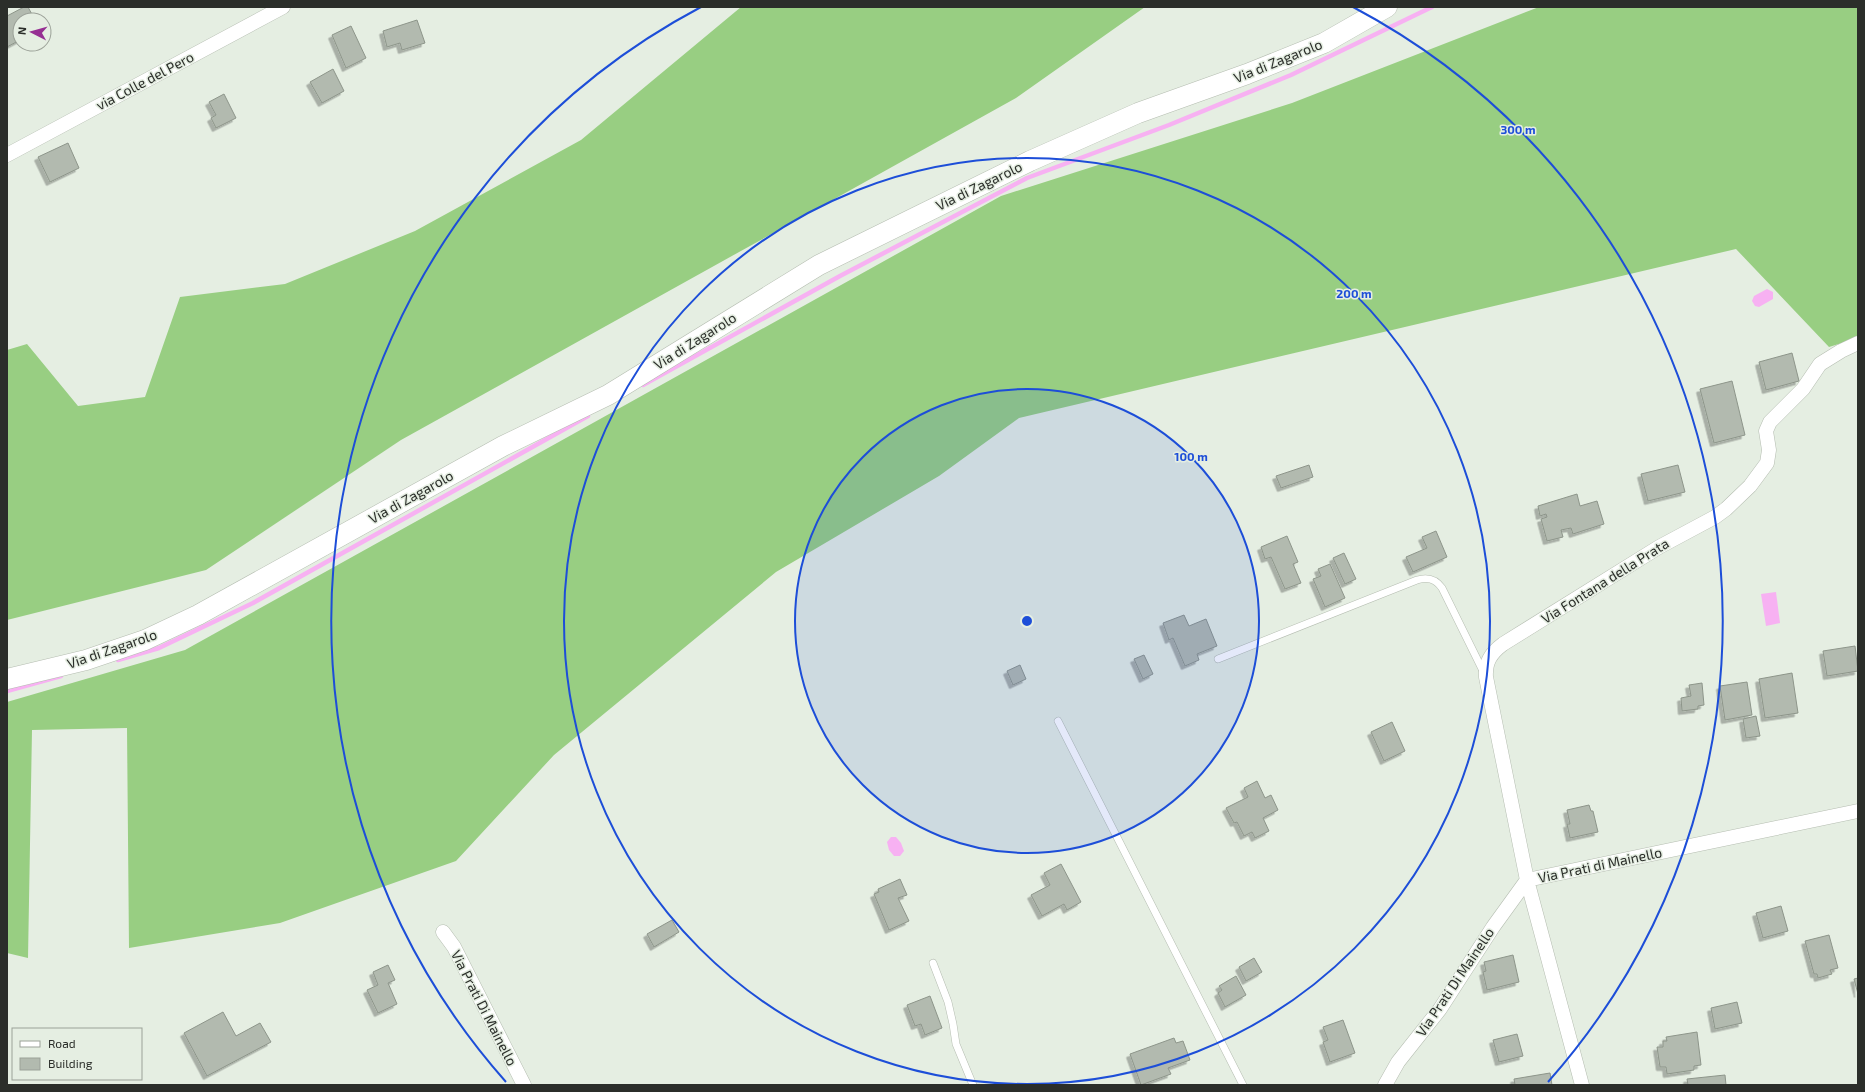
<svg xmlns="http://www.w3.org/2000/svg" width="1865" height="1092" font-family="'Exo 2',sans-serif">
	<defs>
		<filter id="shadow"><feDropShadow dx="-3.5" dy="3.5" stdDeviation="0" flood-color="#0004"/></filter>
	</defs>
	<rect width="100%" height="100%" fill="#e5eee2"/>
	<g fill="#98ce82">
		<polygon points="741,7 1145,7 1016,98 401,440 206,570 7,620 7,350 27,344 78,406 145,397 180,297 285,284 415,231 581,140"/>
		<polygon points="1539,7 1858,7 1858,338 1829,347 1736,249 1019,418 939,476 776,572 554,755 456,861 280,923 129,948 127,728 32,730 28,958 7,953 7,702 185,650 1001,196 1292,103"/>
	</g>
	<g fill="#f7b1f2">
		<polygon points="1767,289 1773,292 1773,299 1759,307 1755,306 1752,301 1754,296"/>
		<polygon points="1776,592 1780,623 1766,626 1761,594"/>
		<polygon points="891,837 896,837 901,843 904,851 900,856 894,856 889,850 887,842"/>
	</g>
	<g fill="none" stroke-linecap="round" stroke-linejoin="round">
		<g stroke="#f7b1f2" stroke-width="4.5">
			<polyline points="643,385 840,276 1027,178 1169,125 1291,75 1432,7"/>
			<polyline points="118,660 159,648 253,603 588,416"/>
			<polyline points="7,691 61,676"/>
		</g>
	</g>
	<g fill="#b2baaf" stroke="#8d958a" filter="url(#shadow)">
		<polygon points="24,7 28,7 35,20 20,20 20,40 7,47 7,16"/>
		<polygon points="417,20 425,43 402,50 400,43 387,47 383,31"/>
		<polygon points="351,26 366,58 346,68 332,35"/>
		<polygon points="333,69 344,91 322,103 310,82"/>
		<polygon points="224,94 236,118 216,128 211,118 216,115 209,102"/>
		<polygon points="68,143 79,168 50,182 38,157"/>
		<polygon points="1792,353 1799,381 1766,390 1759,362"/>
		<polygon points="1732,381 1745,435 1714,443 1700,389"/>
		<polygon points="1309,465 1313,477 1281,488 1276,476"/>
		<polygon points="1678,465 1685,492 1648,501 1641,474"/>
		<polygon points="1577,494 1580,506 1597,501 1604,524 1573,534 1571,528 1561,530 1563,537 1547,541 1541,519 1547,517 1546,514 1540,516 1538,506"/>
		<polygon points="1436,531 1447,557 1413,572 1406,557 1427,548 1422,537"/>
		<polygon points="1287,536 1298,562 1293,564 1301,583 1285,589 1271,557 1265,559 1261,547"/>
		<polygon points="1344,553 1356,579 1345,584 1333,558"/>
		<polygon points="1330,564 1345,598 1325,607 1313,579 1321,576 1318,569"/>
		<polygon points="1184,615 1189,626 1206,619 1217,646 1197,654 1199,660 1185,666 1173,638 1169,640 1163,623"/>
		<polygon points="1855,646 1858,671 1827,676 1823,651"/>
		<polygon points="1144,655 1153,674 1143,679 1134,659"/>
		<polygon points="1020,665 1026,679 1013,685 1007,671"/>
		<polygon points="1792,673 1798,713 1765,718 1759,679"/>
		<polygon points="1747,682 1752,715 1725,720 1720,686"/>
		<polygon points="1702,683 1704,705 1698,706 1698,709 1682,711 1681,698 1691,696 1689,685"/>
		<polygon points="1756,716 1760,736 1746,738 1743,719"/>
		<polygon points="1392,722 1405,751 1384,761 1371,732"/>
		<polygon points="1257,781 1265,798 1271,795 1278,810 1263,818 1269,831 1255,838 1252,832 1244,836 1237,822 1234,823 1226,808 1248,797 1244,788"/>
		<polygon points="1589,805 1591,811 1593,811 1598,832 1570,838 1567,824 1570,824 1567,810"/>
		<polygon points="1061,864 1081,902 1067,910 1064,904 1042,916 1031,895 1050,885 1044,873"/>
		<polygon points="900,879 907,895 898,898 909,921 889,930 874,894 879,892 878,889"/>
		<polygon points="1781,906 1788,931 1763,938 1756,913"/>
		<polygon points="672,920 679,932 654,947 647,934"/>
		<polygon points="1829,935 1838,968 1830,970 1832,974 1818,978 1817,974 1814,974 1805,941"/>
		<polygon points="1513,955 1519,982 1487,990 1483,972 1486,971 1484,962"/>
		<polygon points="1254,958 1262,972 1246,981 1239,967"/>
		<polygon points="388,965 395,980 388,983 397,1004 378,1013 367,990 378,985 373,972"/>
		<polygon points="1236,976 1246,995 1225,1007 1218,993 1222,990 1219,986"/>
		<polygon points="1858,978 1858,994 1854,979"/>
		<polygon points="930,996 942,1028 925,1035 921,1024 915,1026 907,1005"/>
		<polygon points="1737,1002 1742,1023 1715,1029 1711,1008"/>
		<polygon points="223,1012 236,1036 260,1023 271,1042 207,1076 184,1033"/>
		<polygon points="1343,1020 1355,1053 1330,1062 1323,1042 1328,1040 1323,1027"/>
		<polygon points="1697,1032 1701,1065 1694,1066 1694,1070 1667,1074 1666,1067 1660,1067 1657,1047 1663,1047 1663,1041 1667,1041 1666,1037"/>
		<polygon points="1517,1034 1523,1056 1499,1062 1493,1040"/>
		<polygon points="1174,1038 1176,1043 1183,1041 1190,1060 1168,1068 1171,1074 1141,1085 1130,1054"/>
		<polygon points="1550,1073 1552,1085 1515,1085 1514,1079"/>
		<polygon points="1725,1075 1726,1085 1688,1085 1687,1079"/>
	</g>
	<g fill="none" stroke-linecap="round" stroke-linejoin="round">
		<defs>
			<g id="lane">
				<path d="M1218,659L1417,580C1427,577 1435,578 1442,588L1484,673"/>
				<polyline points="1058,721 1243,1085"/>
				<polyline points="933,963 948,1002 953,1024 956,1044 973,1085"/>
			</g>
			<g id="street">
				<polyline points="7,155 283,7"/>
				<polyline points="443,932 454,947 524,1085"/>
				<path d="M1385,1085L1398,1062L1440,1009L1493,927L1527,880L1486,677C1485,662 1491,653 1503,644L1659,547L1715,517L1726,509L1750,486L1767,463L1769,450L1766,431L1770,422L1803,389L1820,364L1841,351L1858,343"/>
				<polyline points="1582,1085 1527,880 1858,811"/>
			</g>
			<polyline id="secondary" points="7,679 86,660 145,640 198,615 503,446 608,395 819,265 1030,161 1138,113 1247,74 1324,43 1387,7"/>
		</defs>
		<use href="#lane" stroke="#b5bdb1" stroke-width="8"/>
		<use href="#street" stroke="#b5bdb1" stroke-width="15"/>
		<use href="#secondary" stroke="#b5bdb1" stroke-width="21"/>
		<use href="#lane" stroke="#fff" stroke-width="7"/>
		<use href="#street" stroke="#fff" stroke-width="14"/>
		<use href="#secondary" stroke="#fff" stroke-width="20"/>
	</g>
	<circle cx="1027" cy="621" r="232" fill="#1d4ed8" fill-opacity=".12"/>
	<g fill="none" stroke="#1d4ed8" stroke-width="2">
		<circle cx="1027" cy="621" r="232"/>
		<circle cx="1027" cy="621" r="463"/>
		<path d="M506 1082A695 695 0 0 1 701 7M1353 7A695 695 0 0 1 1548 1082"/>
	</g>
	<g text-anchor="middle" stroke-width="3" stroke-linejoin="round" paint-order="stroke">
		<g font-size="14" fill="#2b2e2a" stroke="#e5eee2">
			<text transform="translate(1278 61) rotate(-22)" y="5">Via di Zagarolo</text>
			<text transform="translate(145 81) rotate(-28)" y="5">via Colle del Pero</text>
			<text transform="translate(979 186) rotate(-26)" y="5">Via di Zagarolo</text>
			<text transform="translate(695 341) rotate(-32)" y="5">Via di Zagarolo</text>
			<text transform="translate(411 497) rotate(-29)" y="5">Via di Zagarolo</text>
			<text transform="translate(1605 581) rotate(-32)" y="5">Via Fontana della Prata</text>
			<text transform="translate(112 649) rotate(-19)" y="5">Via di Zagarolo</text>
			<text transform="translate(1600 865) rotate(-12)" y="5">Via Prati di Mainello</text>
			<text transform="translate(1455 982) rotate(-56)" y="5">Via Prati Di Mainello</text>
			<text transform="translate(484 1008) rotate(63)" y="5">Via Prati Di Mainello</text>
		</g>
	</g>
	<circle cx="1027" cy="621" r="6" fill="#1d4ed8" stroke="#e5eee2" stroke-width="2"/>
	<g font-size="12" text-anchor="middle" font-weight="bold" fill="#1d4ed8" stroke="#e5eee2" stroke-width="3" stroke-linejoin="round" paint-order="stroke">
		<text x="1518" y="134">300 m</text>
		<text x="1354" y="298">200 m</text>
		<text x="1191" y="461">100 m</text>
	</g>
	<rect width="1865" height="1092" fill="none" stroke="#2b2e2a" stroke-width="16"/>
	<rect x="12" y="1028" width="130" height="52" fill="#e5eee2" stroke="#9ba198"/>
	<rect x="20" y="1041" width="20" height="6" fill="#ffffff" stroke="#9ba198"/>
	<text x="48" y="1048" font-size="12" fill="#2b2e2a">Road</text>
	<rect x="20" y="1058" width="20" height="12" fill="#b2baaf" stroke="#9ba198"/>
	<text x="48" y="1068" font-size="12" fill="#2b2e2a">Building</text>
	<g transform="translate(32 32) rotate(276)"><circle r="19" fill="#e5eee2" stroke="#9ba198"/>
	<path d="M0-3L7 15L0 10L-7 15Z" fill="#962f93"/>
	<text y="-6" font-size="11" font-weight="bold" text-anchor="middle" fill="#2b2e2a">N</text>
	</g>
</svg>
